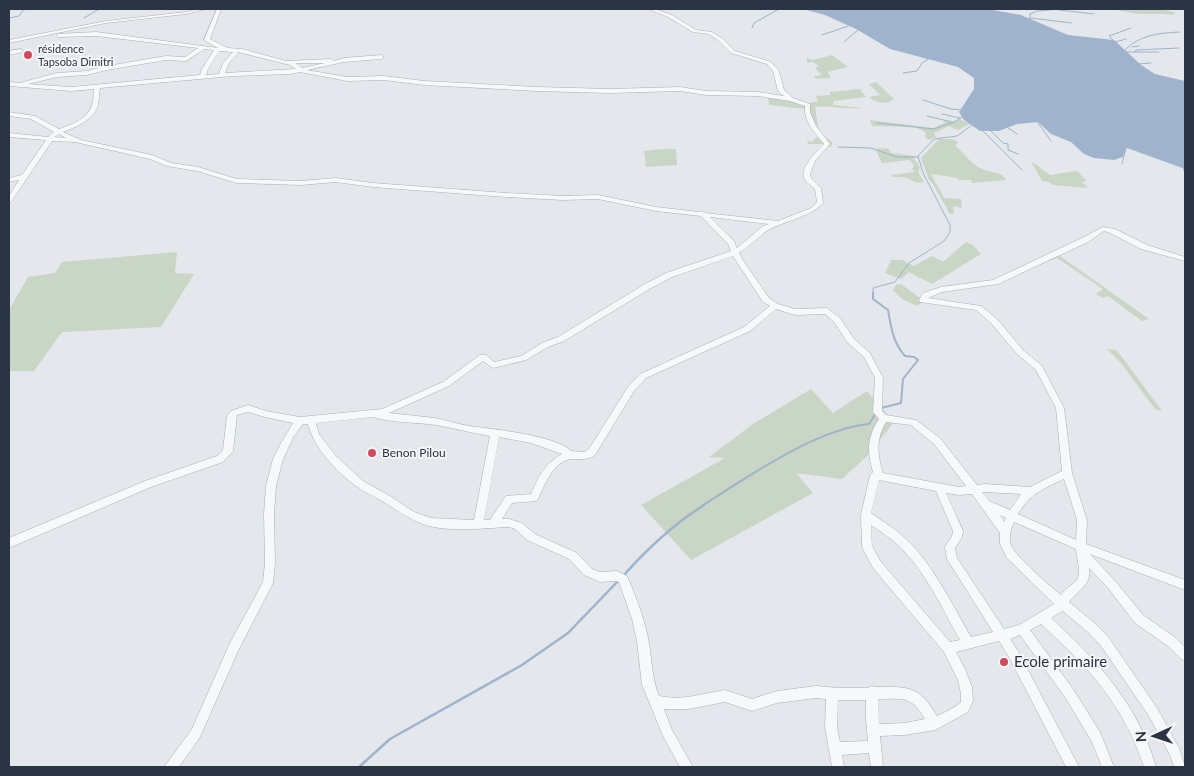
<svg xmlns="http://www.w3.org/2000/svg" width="1194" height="776" font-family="Lato,sans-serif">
	<rect width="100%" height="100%" fill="#e4e7ec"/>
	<g fill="#c9d6c5">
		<path d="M1115,9H1163L1176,13C1170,17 1165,13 1158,14C1142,14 1130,14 1115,9Z"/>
		<polygon points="832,55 848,67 828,72 831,78 816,79 814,76 822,75 815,68 819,66 812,62 807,63 807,58 813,60"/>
		<path d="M876,82L894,99C884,106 878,103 869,97L880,95L869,84Z"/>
		<path d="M860,89L866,97L834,101L833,105L863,108C845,110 831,105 815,107L819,132L832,142V146L828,147V144H808L807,141L812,142L819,135L805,109L769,105L768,97L806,104L818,101L816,96L830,95V92Z"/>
		<polygon points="960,119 970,124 958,130 949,126 934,133 936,137 929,140 926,139 925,132 915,127 872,126 870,120 933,128 944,123 945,120 954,122"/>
		<path d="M939,139H952L958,142L955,146C965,153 970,164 982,169C991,173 1001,171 1006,180L972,183L971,180H959L958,178L931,174L944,198L961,199L962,208L953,206L954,214H950L933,184L929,180L921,158Z"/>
		<polygon points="878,148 889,149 891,153 915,156 914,159 920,167 918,172 924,182 917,183 905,177 893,177 891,175 915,172 912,169 914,166 910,160 882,163 876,151"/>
		<polygon points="662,149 676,149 677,165 646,167 644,151"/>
		<polygon points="1031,161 1050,175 1077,171 1087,181 1082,182 1088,188 1053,185 1049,182 1042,181"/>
		<polygon points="966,242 973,245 981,254 932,284 909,272 901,279 885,273 891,260 902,260 914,266 932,256 943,262"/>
		<polygon points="177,252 175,273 194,274 161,327 62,332 34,371 9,371 9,310 28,277 55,273 62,262"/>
		<polygon points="1057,254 1149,319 1142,321 1108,296 1103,298 1096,294 1103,289 1057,258 1049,261 1046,259"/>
		<polygon points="901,284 924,301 917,306 902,299 893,290 896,285"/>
		<polygon points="1107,349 1116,350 1122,357 1162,411 1155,409 1121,363"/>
		<polygon points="811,389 833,413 867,391 894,422 867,456 842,479 796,473 813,493 691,560 641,505 725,458 709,457 753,424"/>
	</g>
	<polygon fill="#9fb4cc" points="803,9 987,9 1021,15 1068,35 1114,40 1141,65 1155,74 1185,81 1185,169 1127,148 1123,157 1114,160 1094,158 1084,154 1071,142 1051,134 1038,122 1017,124 999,131 980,131 964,120 959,112 974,89 974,78 958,67 890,49 856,29 825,15"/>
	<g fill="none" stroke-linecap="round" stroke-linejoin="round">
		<g stroke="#9fb4cc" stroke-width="1">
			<polyline points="1059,10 1094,14"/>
			<polyline points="9,18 19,16 23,10 29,9"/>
			<polyline points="84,18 99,9"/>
			<polyline points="1030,18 1072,23"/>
			<polyline points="1030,19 1030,14 1037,11 1062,9"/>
			<polyline points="752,28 754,23 779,9"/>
			<polyline points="822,35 848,26"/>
			<polyline points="1114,41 1109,36 1131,28"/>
			<polyline points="844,42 859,29"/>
			<polyline points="1115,42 1126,39"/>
			<polyline points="1132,47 1139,46"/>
			<path d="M1124,51C1139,35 1159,33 1180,32"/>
			<polyline points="1126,52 1159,52"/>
			<polyline points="1135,52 1136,50 1179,48"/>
			<polyline points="1138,64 1151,63"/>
			<polyline points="903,73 917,71 922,63 930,58"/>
			<polyline points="923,100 951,109 962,110"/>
			<polyline points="942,114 960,118"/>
			<polyline points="927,116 952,122"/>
			<polyline points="1036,120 1051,141"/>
			<polyline points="877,123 934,129 954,122 964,116"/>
			<polyline points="1007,127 1017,134"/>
			<polyline points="982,130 1022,170"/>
			<polyline points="990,130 1003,143 1008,144 1008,150 1018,154"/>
			<polyline points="838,147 871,148 897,157 918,157"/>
			<polyline points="1122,164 1126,147"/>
			<polyline points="1183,168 1185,173"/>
			<polyline points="873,294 873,288 895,282 909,263 944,241 950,232 950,225 923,173 918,156 934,139 957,136 972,125"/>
		</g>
		<g stroke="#9fb4cc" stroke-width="2">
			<path d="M873,293V299L888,310C891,327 893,343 905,356L914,357L918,360L903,379L901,403L881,408"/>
			<path d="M702,506C747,477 816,429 869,424L876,413"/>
		</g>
		<g stroke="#9fb4cc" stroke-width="2.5">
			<path d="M624,575C648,548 674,524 704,505"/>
			<polyline points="359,767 390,739 522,665 568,633 619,580"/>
		</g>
		<defs>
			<g id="minor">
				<polygon points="199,9 206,9 186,14 106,23 9,43 9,40 106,21 186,12"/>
				<path d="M217,9H221L210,39L228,48L242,49L286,61L331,59L334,61L344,58L381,55L384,57L381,59L344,62L307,70L347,77L384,76L424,81L537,87L610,89L680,87L706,91L758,92L784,96L778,91L773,71L767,64L731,53L719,41L709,34L693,32L668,17L648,9H654L672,15L696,30L712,32L723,39L735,51L771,62L779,71L784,90L793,98L810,104V112L816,126L830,144L815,161L810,174L811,178L821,188L823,203C810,217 788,220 770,229C759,235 751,246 739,252L742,259L769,298L778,304L795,309L827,308L840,318L854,339L870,353L883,378L882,411L886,415L916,420L940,438L977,485L985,484L1030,487L1062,471L1056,408L1036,370L1017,354L991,323L976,310L920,302L919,300L923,293L941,287L993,280L1082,238L1103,227L1115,229L1147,245L1185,257V261L1141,249L1110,233L1104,231L1088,242L998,284L942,292L928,298L981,306L997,319L1023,350L1042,366L1064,408L1072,473L1087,520L1086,544L1185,580V590L1090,554L1116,582L1143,615L1176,638L1185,647V661L1181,659L1168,646L1135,623L1108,588L1089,568C1092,585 1078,590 1069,602L1097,625L1109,638L1157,708L1179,748L1185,767H1174L1170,755L1149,716L1101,646L1089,633L1063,611L1051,618C1097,660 1139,706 1156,767H1144C1124,705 1088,667 1041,624L1030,630L1073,689L1100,732L1114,767H1102L1091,740L1065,697L1020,635L1010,639L1018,651L1079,767H1066L1010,659L999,641L956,652L965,669L972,687L973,701L968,712L935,730L905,735L880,736L883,767H871L869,753L842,755L844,767H832L825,727L826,699L816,698L777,703L752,711L725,702L688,709H664L672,730L693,767H680L664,738L642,685L637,641L632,619L619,582L616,581L600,582L584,575L569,559L527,540L515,529L509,527C486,528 452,532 429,526C409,520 399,511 382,501C374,496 364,492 356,486C336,471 314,448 308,424H303L294,436L283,459L276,486L274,514L275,563L273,583L238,651L200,737L179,767H165L167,763L192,729L230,643L263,582L265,563L264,514L266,486L273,459L281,443L293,423L265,417L248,412L237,415L233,451L223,462L151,487L9,548V538L145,481L217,456L223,450L227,416L231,411L248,405L266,411L300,417L382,409L443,382L480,355H486L494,362L521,356L542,343L558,337L645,284L666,273L731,251L728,244L701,216L656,211L598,199L563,200L506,197L373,187L336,182L301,185L237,183L197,171L167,166L150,159L75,142L52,141L11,202L9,203V196L19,180L9,182V178L22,175L46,140L9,137V133L48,137L54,132L31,119L9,116V112L35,116L59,129C71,125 88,119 92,105C94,100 93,94 94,89L71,91L9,86V82L22,83L23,82L57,73L87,71L107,66L166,56L185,57L198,48L96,36L59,37L56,35L57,34L96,32L218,48L204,40ZM204,49L214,50L202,69L200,75L71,87L28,84L57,77L87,75L107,70L166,60L186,61ZM219,51L233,52L223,63L219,74L206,75L208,69ZM238,52L290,65L296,69L225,73L229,63ZM295,63H325L302,68ZM300,72L347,81L384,80L424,85L537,91L610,93L680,91L706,95L758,96L790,101L805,106C803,120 815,133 824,144C817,151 798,169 805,180C807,183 812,186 815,189L817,202L811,208L778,221L705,213L702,211L699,212L656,207L598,195L563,196L506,193L373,183L336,178L301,181L237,179L198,167L171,163L152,155L81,140L63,132C76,127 94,120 98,105C99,100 99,93 100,88L233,76L291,74ZM59,134L66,138L54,137ZM710,217L769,224L763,226L737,248L734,241ZM733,256L763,302L770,306L744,327L640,374L628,387L589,449L584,452L571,451C556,435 491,429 469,426C457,424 446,420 435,418C420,416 404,415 389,413L449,386L483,361L493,368L526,360L548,347L564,341L651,288L672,277ZM776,309L795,315L825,314L834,322L848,343L864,357L875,378L873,412L879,419C867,437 867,452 873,472L870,475L861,515L862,547L873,568L944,652L958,680L961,694V702C955,708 945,712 937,716C919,685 909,687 875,687L872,686L868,688H839L816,686L777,691L752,699L725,690L688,697L674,698L659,696C652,679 652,661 649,643C645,620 636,597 627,576L617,571L600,572L592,569L577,553L535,534L522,523L509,519H502L512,503L537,501C544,487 553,460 572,459C582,459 587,460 595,455L634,391L646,378L750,331ZM373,417C393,423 415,422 436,425C454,428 471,433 490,436L474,520L431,518L414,512L390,496L363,481L336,456L319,434L316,423ZM886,422L911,425L934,444L966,486L959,487L883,473C877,454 876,439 886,422ZM499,437L531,443L562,454C542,467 541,473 531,494L506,496L490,520H484ZM1064,479L1077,520L1076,540L1018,514C1031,493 1043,489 1064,479ZM879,480L936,491L953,531L952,536L945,547L947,559L993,632L971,637C952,604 934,566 906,539C896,529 883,522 871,513ZM982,492H985L1021,494L1010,510L989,501ZM946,493L959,495L972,494L1000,533V544L1007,558L1054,604L1019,625L1004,629L957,558L955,548L962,537L963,531ZM1000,515L1006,518L1004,522ZM1014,522L1076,549C1076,558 1083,573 1076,581C1071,586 1065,589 1061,595C1050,586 1015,556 1011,545C1008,537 1011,529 1014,522ZM871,525C881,532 891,538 899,546C926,572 942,608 960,640L950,642L881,562L872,546ZM878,699C903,699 911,695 925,719L905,723L879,724ZM838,700H866V720L868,741L840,742L837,727Z"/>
				<polygon points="21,49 24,51 23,52 9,55 9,51"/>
			</g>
		</defs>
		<use href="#minor" stroke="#a9aeb7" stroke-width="1"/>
		<use href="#minor" fill="#f7f8fa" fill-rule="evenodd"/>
	</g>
	<g fill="#d1495b" stroke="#f4f6f9" stroke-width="2">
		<circle cx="28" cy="55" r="5"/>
		<circle cx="372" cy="453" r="5"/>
		<circle cx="1004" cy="662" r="5"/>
	</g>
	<g text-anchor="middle" stroke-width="4" stroke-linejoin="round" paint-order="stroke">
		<g font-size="11" fill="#2b3445" stroke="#f4f6f9" text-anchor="start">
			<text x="38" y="53">résidence<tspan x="38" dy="13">Tapsoba Dimitri</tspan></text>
		</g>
		<g font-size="12" fill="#2b3445" stroke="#f4f6f9" text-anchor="start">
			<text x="382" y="457">Benon Pilou</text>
		</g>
		<g font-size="15" fill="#2b3445" stroke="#f4f6f9" text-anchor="start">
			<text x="1014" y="667">Ecole primaire</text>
		</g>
	</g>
	<rect width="1194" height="776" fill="none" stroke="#2b3445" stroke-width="20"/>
	<g transform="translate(1154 736) rotate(267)" stroke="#f4f6f9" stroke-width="4" paint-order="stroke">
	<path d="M0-4L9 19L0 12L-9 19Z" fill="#2b3445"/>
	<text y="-8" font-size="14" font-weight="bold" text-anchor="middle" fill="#2b3445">N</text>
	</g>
</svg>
